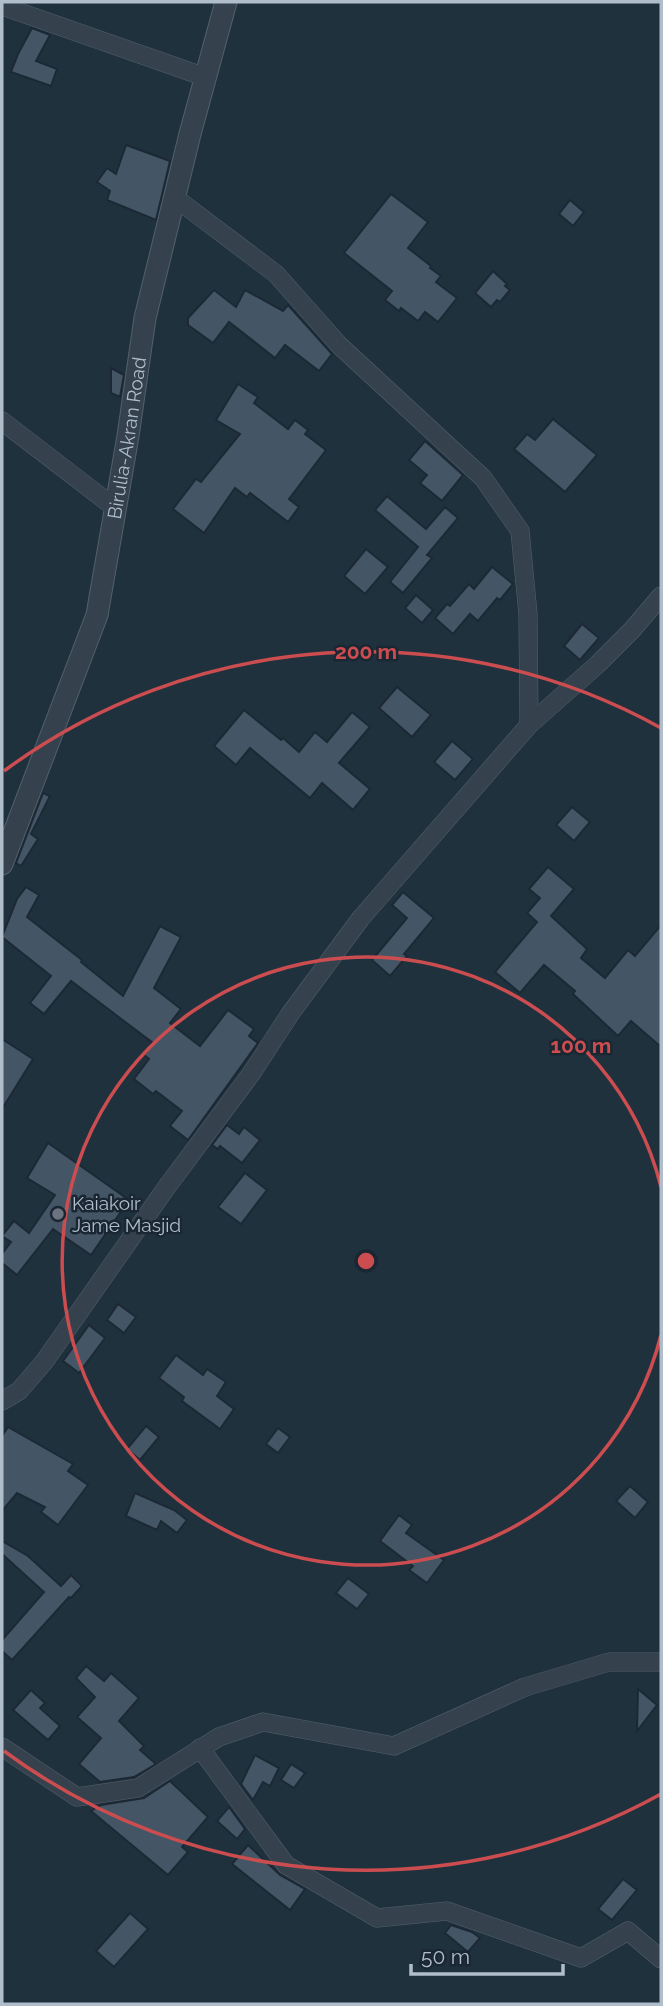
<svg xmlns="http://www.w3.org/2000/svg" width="663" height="2006" font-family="Raleway,sans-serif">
	<rect width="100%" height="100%" fill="#20313e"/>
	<g fill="#445665" stroke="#1c2935" stroke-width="2">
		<polygon points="32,28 50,35 36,61 57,69 51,86 11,72 18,54"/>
		<polygon points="126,145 170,161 156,220 107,200 110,191 97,182 107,168 116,174"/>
		<polygon points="391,194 428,222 408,248 431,266 430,268 441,276 436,282 457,298 438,322 425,312 418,321 401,308 399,311 385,300 392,291 344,253"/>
		<polygon points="570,200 584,212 573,226 559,214"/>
		<polygon points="493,271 507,284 505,286 510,290 500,302 497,300 491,307 475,293"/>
		<polygon points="214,290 236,307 245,290 283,311 288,305 332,354 319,371 285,345 275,358 229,322 213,343 188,325 188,318"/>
		<polygon points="111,368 124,375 120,397 111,393"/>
		<polygon points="238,384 258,397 254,403 288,429 295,420 308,430 305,434 326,450 289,499 299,507 288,522 250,493 247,497 235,488 204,533 173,509 196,479 201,482 240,434 216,420"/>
		<polygon points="553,419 597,455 565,492 514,449 527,434 535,440"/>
		<polygon points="425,441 463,475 442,501 420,483 427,475 409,460"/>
		<polygon points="387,496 426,529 445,507 458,518 427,555 432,558 403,593 390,582 418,547 375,510"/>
		<polygon points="366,549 388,567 365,594 344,576"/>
		<polygon points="492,567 513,584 500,600 497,598 478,621 470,614 453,634 435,618 447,604 450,606 469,584 474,589"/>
		<polygon points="416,595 433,610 422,623 405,608"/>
		<polygon points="582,624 599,638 580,660 564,646"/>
		<polygon points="397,687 431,715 412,737 379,708"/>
		<polygon points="244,710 281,740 283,738 299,752 315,732 327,742 352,712 370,727 339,763 370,789 353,810 322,783 310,798 250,748 236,765 214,746"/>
		<polygon points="452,741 473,759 455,780 434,762"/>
		<polygon points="43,793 50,796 31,834 38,839 21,866 16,863"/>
		<polygon points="572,807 590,822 574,841 556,825"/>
		<polygon points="548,867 574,889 551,916 587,949 581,958 605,978 628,950 635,956 661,925 661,1047 631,1021 618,1036 573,994 575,991 544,965 520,993 495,972 537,922 527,913 540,898 529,889"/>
		<polygon points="26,887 39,895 27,917 82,960 81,962 123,996 160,926 181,937 154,988 181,1009 170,1023 200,1046 228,1010 254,1029 249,1036 258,1043 188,1140 170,1126 182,1111 156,1091 153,1094 134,1079 149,1059 144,1055 153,1043 71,981 44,1014 30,1003 51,976 2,937 17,899"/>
		<polygon points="403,892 434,918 404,954 407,956 390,976 372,960 407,918 392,905"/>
		<polygon points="2,1039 33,1059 2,1109"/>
		<polygon points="227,1125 239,1134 244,1127 260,1140 242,1163 220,1146 218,1149 212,1145"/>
		<polygon points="48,1143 129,1200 91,1255 53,1229 17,1275 2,1263 2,1254 11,1242 2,1236 14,1221 29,1233 55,1195 27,1178"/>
		<polygon points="245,1173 267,1190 241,1224 218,1207"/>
		<polygon points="118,1304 136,1317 124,1333 107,1320"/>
		<polygon points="89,1325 105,1338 79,1373 63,1361"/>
		<polygon points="176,1355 203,1375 207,1369 226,1382 217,1396 234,1409 220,1429 182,1401 184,1397 159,1378"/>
		<polygon points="146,1426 159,1437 140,1460 127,1449"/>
		<polygon points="8,1427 73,1464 68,1471 88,1485 58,1525 41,1512 45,1507 17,1493 2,1511 2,1436"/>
		<polygon points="278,1428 290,1437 278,1453 266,1444"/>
		<polygon points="630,1486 648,1502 635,1518 616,1501"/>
		<polygon points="135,1493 174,1510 187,1520 177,1533 161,1521 157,1530 126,1516"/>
		<polygon points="399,1515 412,1525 406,1533 444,1560 427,1583 409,1570 413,1566 380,1541"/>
		<polygon points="2,1541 28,1556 61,1586 71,1575 82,1586 71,1598 69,1597 12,1660 2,1651 2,1640 44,1592 2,1554"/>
		<polygon points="348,1578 369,1594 357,1609 336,1593"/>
		<polygon points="86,1666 104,1681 111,1673 139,1698 119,1721 144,1746 140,1750 156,1764 134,1777 100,1782 79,1764 101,1738 77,1717 95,1697 76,1678"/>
		<polygon points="638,1689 657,1705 637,1731"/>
		<polygon points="31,1690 45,1703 40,1708 60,1726 48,1740 13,1710"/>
		<polygon points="255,1755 279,1768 270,1786 263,1782 253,1800 241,1784"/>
		<polygon points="291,1764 305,1773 294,1788 281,1780"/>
		<polygon points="170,1781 208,1817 182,1847 188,1852 168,1875 91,1811 101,1805 144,1798"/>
		<polygon points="229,1807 245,1829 237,1839 217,1821"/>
		<polygon points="248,1845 280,1875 305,1889 290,1910 232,1864"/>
		<polygon points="623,1879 637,1890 612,1920 598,1909"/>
		<polygon points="130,1913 148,1929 114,1967 96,1951"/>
		<polygon points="451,1925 472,1932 480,1938 468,1952 445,1933"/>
	</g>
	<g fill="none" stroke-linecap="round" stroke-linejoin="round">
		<defs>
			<g id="minor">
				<polyline points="2,6 205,77"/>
				<polyline points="174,197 276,274 339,345 483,478 520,531 528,614 529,725"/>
				<polyline points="2,421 114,507"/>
				<polyline points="2,1401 19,1391 44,1362 166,1188 251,1074 290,1014 361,918 529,725 598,664 632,630 661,596"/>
				<polyline points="2,1747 77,1797 138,1788 219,1737 263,1722 394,1746 525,1687 609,1662 661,1662"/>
				<polyline points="200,1748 286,1865 377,1918 447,1911 581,1958 628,1931 661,1959"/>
			</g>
			<g id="tertiary">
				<path id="s1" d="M2,864L97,615L128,436L145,318L190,134L226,2"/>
			</g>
		</defs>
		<use href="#minor" stroke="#53606c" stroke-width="19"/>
		<use href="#tertiary" stroke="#53606c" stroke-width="23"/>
		<use href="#minor" stroke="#35424e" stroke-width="18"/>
		<use href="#tertiary" stroke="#35424e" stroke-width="21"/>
	</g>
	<g fill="none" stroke="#cc4d50" stroke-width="3.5">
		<path d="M661 1335A304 304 0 1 1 661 1187"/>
		<path d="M661 1794A609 609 0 0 1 4 1751M4 771A609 609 0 0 1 661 728"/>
	</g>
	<circle fill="#6b7280" stroke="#1a2733" stroke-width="2.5" cx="58" cy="1214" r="7"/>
	<g text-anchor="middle" stroke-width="5" stroke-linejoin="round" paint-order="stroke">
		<g font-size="19" fill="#b0bdca" stroke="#1a2733">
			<text dy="7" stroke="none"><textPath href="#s1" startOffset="446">Birulia-Akran Road</textPath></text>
		</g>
		<g font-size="19" fill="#b0bdca" stroke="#1a2733" text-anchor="start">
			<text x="72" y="1210">Kaiakoir<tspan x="72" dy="22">Jame Masjid</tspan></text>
		</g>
	</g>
	<circle cx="366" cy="1261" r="10" fill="#cc4d50" stroke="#1a2733" stroke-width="3.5"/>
	<g font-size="21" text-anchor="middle" font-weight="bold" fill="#cc4d50" stroke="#1a2733" stroke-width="5" stroke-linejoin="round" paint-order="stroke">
		<text x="366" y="659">200 m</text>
		<text x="581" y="1053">100 m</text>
	</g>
	<rect width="663" height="2006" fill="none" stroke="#b0bdca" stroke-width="7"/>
	<path d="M411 1964v10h152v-10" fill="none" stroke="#b0bdca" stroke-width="3.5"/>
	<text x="421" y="1964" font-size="21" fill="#b0bdca" stroke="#1a2733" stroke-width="5" paint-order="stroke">50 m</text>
</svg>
